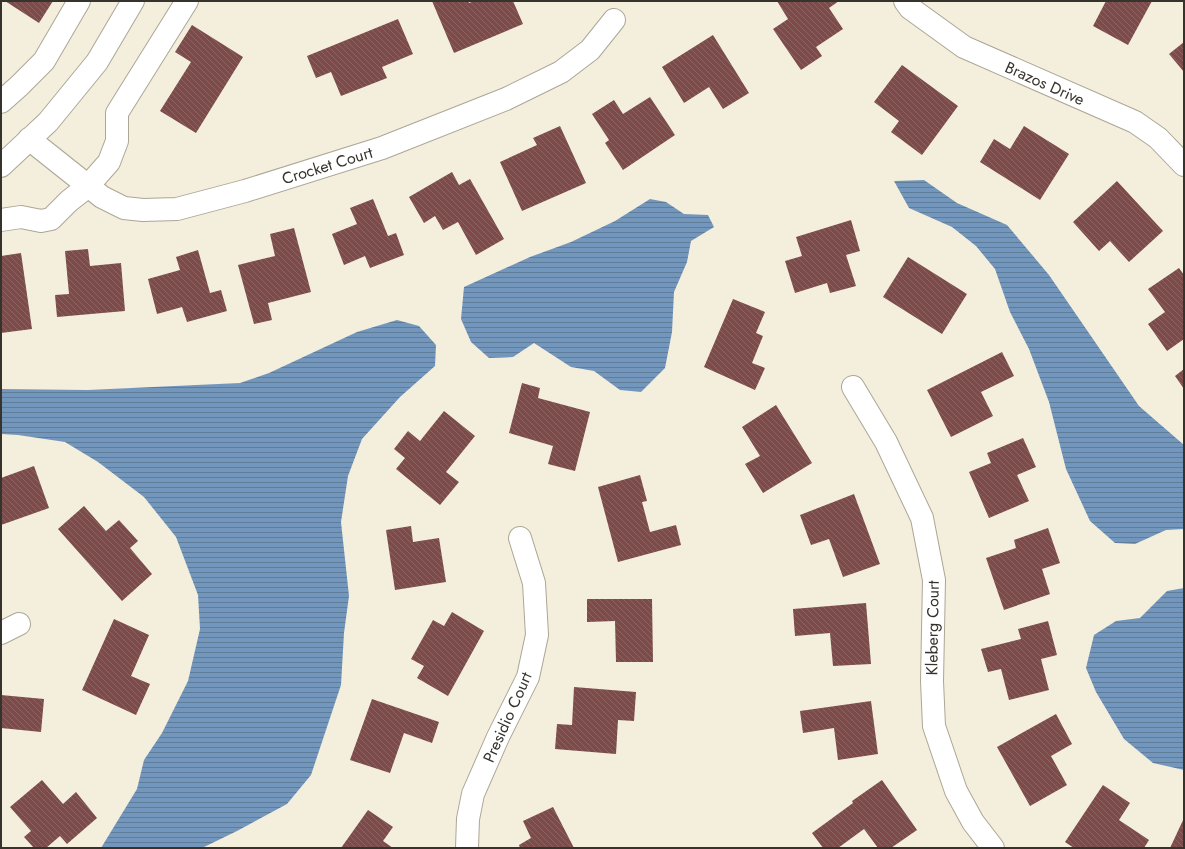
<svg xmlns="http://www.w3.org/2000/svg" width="1185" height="849" font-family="Jost,sans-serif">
	<defs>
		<pattern id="water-rules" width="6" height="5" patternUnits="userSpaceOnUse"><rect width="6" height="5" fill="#7397bc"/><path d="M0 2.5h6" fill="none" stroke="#5f7c99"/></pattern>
		<pattern id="building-back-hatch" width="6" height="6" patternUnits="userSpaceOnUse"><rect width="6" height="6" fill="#7c4b4a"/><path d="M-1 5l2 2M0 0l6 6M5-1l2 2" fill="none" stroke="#8a6362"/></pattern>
	</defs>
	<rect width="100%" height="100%" fill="#f4eedd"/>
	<g fill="url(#water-rules)">
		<polygon points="924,180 957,203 1007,225 1049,275 1139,406 1184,445 1184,529 1166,530 1135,544 1115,543 1090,521 1066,469 1049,402 1029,349 1010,312 995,269 976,246 952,227 909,208 894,181"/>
		<polygon points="650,199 666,202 684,214 708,215 714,227 691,241 687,262 674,292 672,332 665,368 641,392 620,390 594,371 571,367 534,343 513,357 489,358 471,342 461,319 464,287 530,257 571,242 615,221"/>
		<polygon points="397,320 419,326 436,345 435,366 400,397 362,439 348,476 341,522 349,596 344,633 341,685 311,775 287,804 237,831 202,848 101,848 137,789 144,760 162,733 188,681 200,629 198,595 176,537 144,497 98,462 65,442 18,435 1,434 1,389 88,390 240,383 269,373 357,332"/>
		<polygon points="1184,588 1184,770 1153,763 1124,739 1096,692 1086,668 1094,635 1116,621 1140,618 1167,591"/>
	</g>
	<g fill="url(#building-back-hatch)">
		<polygon points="5,1 53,1 39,23"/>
		<polygon points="432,1 468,1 469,3 474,1 513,1 523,24 454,53"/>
		<polygon points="777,1 839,1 829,8 843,29 816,47 822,56 801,70 773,29 788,19"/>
		<polygon points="1106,1 1152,1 1128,45 1093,26"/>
		<polygon points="398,19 413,54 382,67 387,78 341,96 331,72 316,78 307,56"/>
		<polygon points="192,25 243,57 196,133 160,111 191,62 175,52"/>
		<polygon points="713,35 749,93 723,109 709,87 684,103 662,67"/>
		<polygon points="1184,42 1184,72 1169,54"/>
		<polygon points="902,65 958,106 922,155 891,132 899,121 874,102"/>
		<polygon points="650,97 675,135 623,170 605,143 609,140 592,114 614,100 623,114"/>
		<polygon points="560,126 586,183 522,211 500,162 537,145 533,138"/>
		<polygon points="1024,126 1069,154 1040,200 980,162 994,139 1010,149"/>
		<polygon points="452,172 459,185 470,179 504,239 476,255 458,222 443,230 435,216 424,223 409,197"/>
		<polygon points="1117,181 1163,231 1129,262 1110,241 1099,251 1073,222"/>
		<polygon points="373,199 388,236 396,233 404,255 370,268 365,256 344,265 332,234 357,224 350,208"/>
		<polygon points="851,220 860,251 846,255 856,286 830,293 827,283 795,293 785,261 802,256 796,237"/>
		<polygon points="294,228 311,292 268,303 272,320 254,324 238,265 275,256 270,234"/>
		<polygon points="88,249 90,266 121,263 125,311 57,317 55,295 69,294 65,251"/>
		<polygon points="198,250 210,293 221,290 227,311 187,322 182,307 157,314 148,279 180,270 176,257"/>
		<polygon points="21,253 32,329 1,333 1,256"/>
		<polygon points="908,257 967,294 942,334 883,297"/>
		<polygon points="1179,268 1184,275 1184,339 1167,351 1148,324 1165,312 1148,289"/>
		<polygon points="733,299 765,312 756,333 763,336 752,363 765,368 755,390 704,367"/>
		<polygon points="1002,352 1014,376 981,392 993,416 951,437 927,390"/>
		<polygon points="1184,369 1184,389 1175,376"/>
		<polygon points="522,383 540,388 538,398 590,412 575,471 548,464 553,446 509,433"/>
		<polygon points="776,405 812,463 763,493 745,464 760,456 742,427"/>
		<polygon points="444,411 475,436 446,472 459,482 440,505 396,469 405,458 394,449 408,431 420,441"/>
		<polygon points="1023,438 1036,467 1017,475 1029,501 989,518 969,472 991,463 987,453"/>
		<polygon points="34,466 49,508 1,525 1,478"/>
		<polygon points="640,475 647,501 642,502 650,532 676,525 681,545 618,562 598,487"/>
		<polygon points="854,494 880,564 843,577 829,539 811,545 800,515"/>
		<polygon points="84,506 106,531 119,520 138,541 130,548 152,574 122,601 58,529"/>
		<polygon points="411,526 413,542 439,538 446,582 395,590 386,530"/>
		<polygon points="1048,528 1060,563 1042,569 1050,594 1004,610 986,558 1016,548 1014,540"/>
		<polygon points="587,599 652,599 653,662 616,662 615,621 587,622"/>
		<polygon points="866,603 871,664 833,666 830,633 795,636 793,609"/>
		<polygon points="452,612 484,631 448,696 417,678 424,666 411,659 433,620 444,626"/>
		<polygon points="114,619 149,635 131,676 150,684 136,715 82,690"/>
		<polygon points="1048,621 1057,655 1041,659 1049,690 1009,700 1001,669 988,672 981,649 1021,639 1018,629"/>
		<polygon points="574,687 636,692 634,721 618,720 616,754 555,749 557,724 572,725"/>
		<polygon points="1,695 44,699 41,732 1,728"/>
		<polygon points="372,699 439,722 432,743 404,733 390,773 350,760"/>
		<polygon points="871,701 878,754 838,760 834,728 803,733 800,711"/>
		<polygon points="1056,714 1072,744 1051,756 1067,785 1030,806 997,747"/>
		<polygon points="42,780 63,804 76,792 97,818 67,844 60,836 46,848 34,848 24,837 31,831 10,807"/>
		<polygon points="882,780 917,830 891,848 878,848 864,829 838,848 823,848 812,833 853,803 852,801"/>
		<polygon points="1103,785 1130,803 1119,820 1149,840 1144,848 1097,848 1095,847 1094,848 1074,848 1065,842"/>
		<polygon points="553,807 574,848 520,848 519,845 531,838 523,821"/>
		<polygon points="368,810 393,827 383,841 393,848 341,848"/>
		<polygon points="1184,818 1184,848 1170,848"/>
	</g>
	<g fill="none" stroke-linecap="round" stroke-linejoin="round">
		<defs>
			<g id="minor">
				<polyline points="905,1 910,8 964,47 1135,122 1158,138 1184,165"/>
				<polyline points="1,102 19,86 44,61 79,1"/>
				<polyline points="29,139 102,197 124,208 143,210 177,209 245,191 382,148 506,99 561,72 590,50 614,20"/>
				<polyline points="1,166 48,122 97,62 133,1"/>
				<polyline points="1,220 21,217 41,221 51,219 69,201 87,187 109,162 117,141 117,113 187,1"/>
				<polyline points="853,387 886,442 922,518 934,580 932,681 934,726 956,791 973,822 993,848"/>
				<polyline points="1,633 19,624"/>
				<polyline points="467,848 468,819 473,794 498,737 528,677 537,635 534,583 520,538"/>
			</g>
		</defs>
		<use href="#minor" stroke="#aca696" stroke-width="24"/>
		<use href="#minor" stroke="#fff" stroke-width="22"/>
	</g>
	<g text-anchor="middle" stroke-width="4" stroke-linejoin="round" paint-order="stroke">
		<g font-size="16" fill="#35332c" stroke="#fff">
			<text transform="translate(1045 83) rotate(24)" y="6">Brazos Drive</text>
			<text transform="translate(327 165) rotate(-17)" y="6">Crocket Court</text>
			<text transform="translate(932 628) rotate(-89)" y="6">Kleberg Court</text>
			<text transform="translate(507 717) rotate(-66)" y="6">Presidio Court</text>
		</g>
	</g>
	<rect width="1185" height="849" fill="none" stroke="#35332c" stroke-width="4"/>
</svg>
